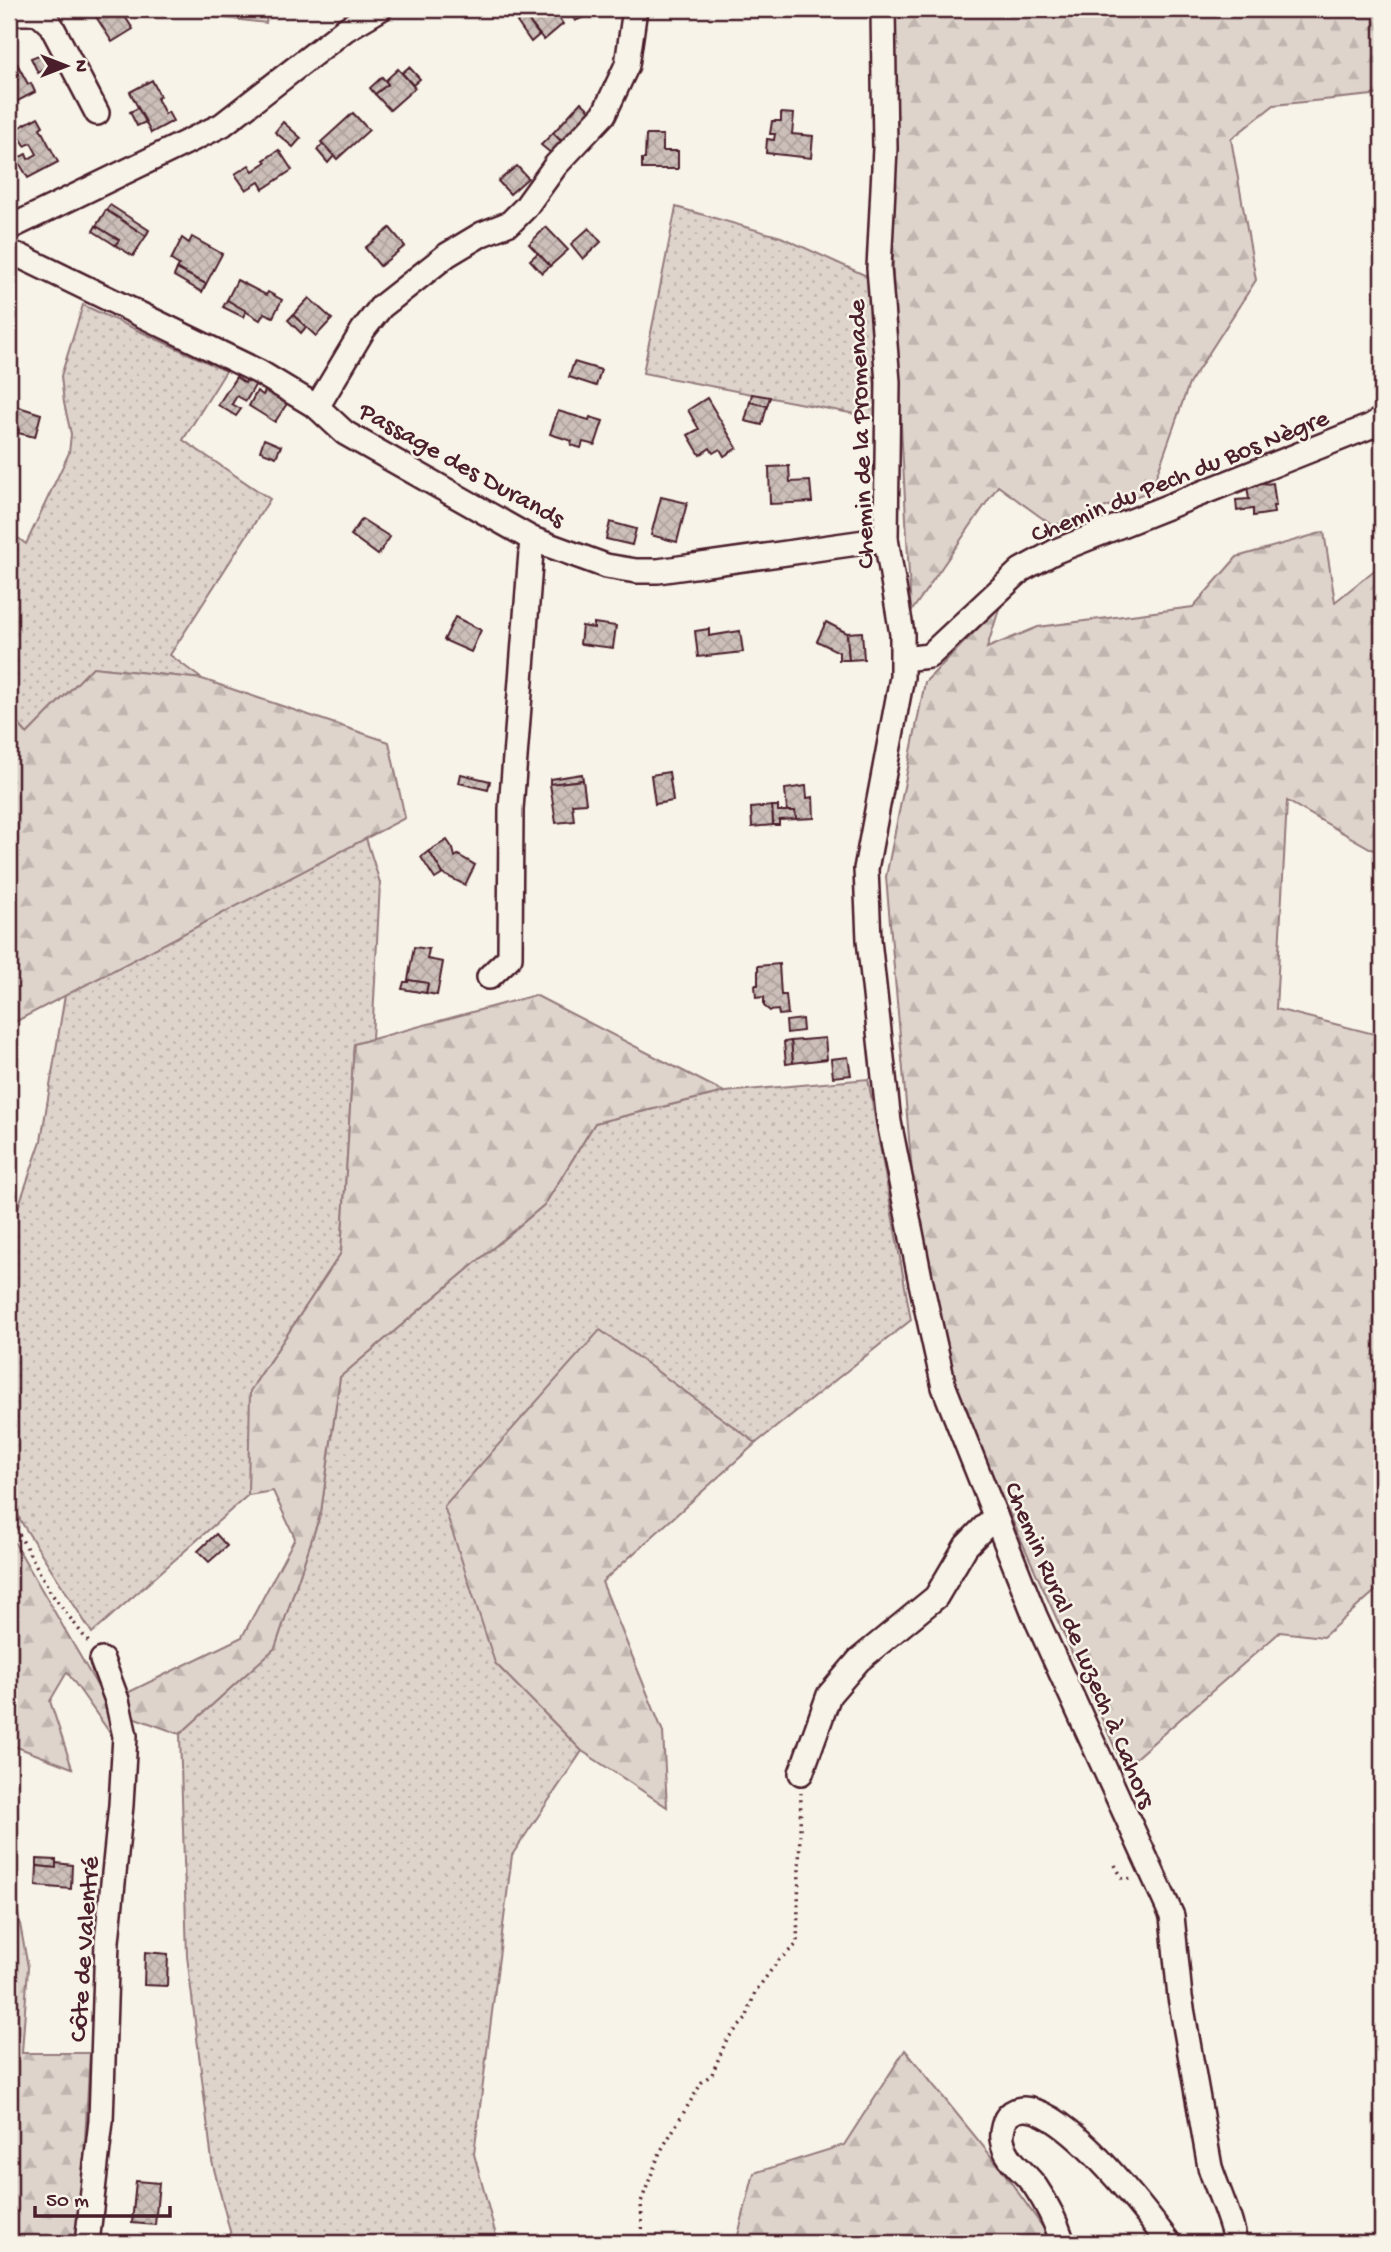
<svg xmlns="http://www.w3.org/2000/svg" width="1391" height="2252" font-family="'Gochi Hand',sans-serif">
	<defs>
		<pattern id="grass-dots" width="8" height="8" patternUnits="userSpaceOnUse" patternTransform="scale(1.75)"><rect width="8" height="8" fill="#ded4cc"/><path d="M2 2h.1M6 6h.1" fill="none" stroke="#c0b6af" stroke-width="1.8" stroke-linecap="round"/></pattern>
		<pattern id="forest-firs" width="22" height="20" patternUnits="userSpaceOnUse" patternTransform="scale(1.75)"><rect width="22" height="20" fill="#ded4cc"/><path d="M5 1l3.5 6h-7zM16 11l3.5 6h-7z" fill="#c0b6af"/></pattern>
		<pattern id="building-cross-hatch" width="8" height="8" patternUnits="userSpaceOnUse" patternTransform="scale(1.75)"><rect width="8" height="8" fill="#ccbfb9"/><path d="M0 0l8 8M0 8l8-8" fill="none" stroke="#b1a49f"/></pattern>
	</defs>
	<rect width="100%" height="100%" fill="#f7f3e8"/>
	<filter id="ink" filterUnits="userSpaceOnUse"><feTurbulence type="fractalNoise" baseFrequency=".0143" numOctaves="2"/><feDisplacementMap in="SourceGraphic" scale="14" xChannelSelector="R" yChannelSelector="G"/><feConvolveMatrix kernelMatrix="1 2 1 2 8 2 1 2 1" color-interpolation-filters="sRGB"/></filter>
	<g filter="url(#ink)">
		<g fill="url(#grass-dots)" stroke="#947a7c" stroke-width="2">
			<polygon points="214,9 268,9 266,23 224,18"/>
			<polygon points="676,207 781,237 871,278 876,418 643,373"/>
			<polygon points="83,305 226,371 183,440 270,499 170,655 202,679 93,667 27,734 9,712 9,531 26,544 69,453 71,434 64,403 61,376"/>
			<polygon points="366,838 380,883 372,1039 354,1044 341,1253 255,1383 248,1495 92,1633 20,1520 9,1492 9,1234 41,1141 65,995"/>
			<polygon points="868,1079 911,1320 756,1443 600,1330 495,1663 582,1751 512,1855 474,2154 498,2243 233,2243 212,2161 187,1956 180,1734 275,1648 321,1512 340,1377 545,1204 595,1123 725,1092"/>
		</g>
		<g fill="url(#forest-firs)" stroke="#947a7c" stroke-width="2">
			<polygon points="890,9 1382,9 1382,94 1274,105 1231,139 1256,280 1189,384 1151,491 1053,526 998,486 911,612 893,276"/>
			<polygon points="1324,532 1335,602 1382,564 1382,855 1287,801 1276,1009 1382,1036 1382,1585 1323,1637 1280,1632 1124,1768 954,1391 915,1206 886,877 925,682 1000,606 987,648 1038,627 1193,607 1237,557"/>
			<polygon points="93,667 202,679 389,742 405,818 9,1025 9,713 27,734"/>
			<polygon points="535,995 724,1092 595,1123 545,1204 340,1377 321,1512 275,1648 180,1734 135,1718 125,1694 242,1637 295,1538 273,1491 248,1495 250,1391 341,1253 354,1044"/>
			<polygon points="600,1330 756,1443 602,1582 663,1732 667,1807 582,1751 495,1663 444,1506"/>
			<polygon points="9,1533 113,1713 113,1737 67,1672 50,1701 72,1768 9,1744"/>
			<polygon points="9,1874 11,1876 28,1967 22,2053 90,2053 79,2243 9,2243"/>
			<polygon points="905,2050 1000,2167 1047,2233 1049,2243 736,2243 754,2173 844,2145"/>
		</g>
		<g fill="url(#building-cross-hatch)" stroke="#4a1f2b" stroke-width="2">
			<polygon points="104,9 120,9 133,29 112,42 95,15"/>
			<polygon points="533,9 553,9 563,24 544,40 525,16"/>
			<polygon points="569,9 595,9 592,11 593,13 575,21"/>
			<polygon points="525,16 539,35 531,42 517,22"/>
			<polygon points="44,53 50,67 38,73 31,58"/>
			<polygon points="14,58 28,84 31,83 35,92 12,104 9,98 9,61"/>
			<polygon points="409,67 420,79 413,85 402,73"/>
			<polygon points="398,69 415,88 390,110 375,94 388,84 385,81"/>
			<polygon points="382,77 388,84 375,94 370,88"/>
			<polygon points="152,80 160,96 157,98 165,114 168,112 173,121 151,133 130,92"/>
			<polygon points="581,102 594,114 565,145 553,133"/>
			<polygon points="138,108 146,122 137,126 130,112"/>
			<polygon points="353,113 369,130 337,159 321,142"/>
			<polygon points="781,113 794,114 792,134 813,136 811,158 766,153 767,139 774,140 775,134 770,134 772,121 781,121"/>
			<polygon points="38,117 43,126 40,128 58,162 28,178 17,159 26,154 28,159 37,154 31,143 25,146 16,129"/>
			<polygon points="283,122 301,138 293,147 275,132"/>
			<polygon points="553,133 565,145 552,154 541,145"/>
			<polygon points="646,135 663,135 663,151 678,151 678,169 642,169 642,159 645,159"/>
			<polygon points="323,144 334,156 328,163 317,150"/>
			<polygon points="279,150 292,170 263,189 259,182 246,190 235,174 249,165 253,171 266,162 264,160"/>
			<polygon points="517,166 528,178 510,194 498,181"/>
			<polygon points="110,205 149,230 146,236 106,210"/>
			<polygon points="106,210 146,236 133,256 115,245 119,240 96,226"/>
			<polygon points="96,226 119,240 115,245 93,231"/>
			<polygon points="546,227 568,250 550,266 529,244"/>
			<polygon points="390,228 405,246 380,266 365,248"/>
			<polygon points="589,228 601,242 583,259 571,244"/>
			<polygon points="192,237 222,254 206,284 177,269 179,265 171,260 182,238 189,243"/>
			<polygon points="538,253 550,266 542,273 530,260"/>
			<polygon points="177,269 206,284 202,292 174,276"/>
			<polygon points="237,280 266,295 268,292 282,300 273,317 264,313 260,320 227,300"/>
			<polygon points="309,298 332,319 316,336 293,315"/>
			<polygon points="227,300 246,311 243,317 223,307"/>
			<polygon points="293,315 306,327 301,333 288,320"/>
			<polygon points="574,362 601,370 596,386 569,377"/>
			<polygon points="236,377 245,383 248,377 257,382 246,401 237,396 232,404 241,409 236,416 218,405"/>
			<polygon points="267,388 288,402 275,422 249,406 257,391 263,395"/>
			<polygon points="752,394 770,397 767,406 750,402"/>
			<polygon points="707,398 737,448 724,456 720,449 713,453 710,448 700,455 688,435 699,429 688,410"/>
			<polygon points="750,402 767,406 762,425 745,421"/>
			<polygon points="9,404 41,414 35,437 18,433 19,430 9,427"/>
			<polygon points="558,411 589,420 590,417 603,421 595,445 583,442 581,448 571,445 572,441 550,434"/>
			<polygon points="264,439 281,446 276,457 260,451"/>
			<polygon points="789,466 790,482 810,481 812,502 770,504 769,467"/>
			<polygon points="1273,483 1276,506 1273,506 1274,513 1253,516 1253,509 1237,511 1236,500 1249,499 1247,486"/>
			<polygon points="661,497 687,503 677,542 651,535"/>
			<polygon points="362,519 390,537 378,555 351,535"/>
			<polygon points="610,522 636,529 632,545 606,539"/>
			<polygon points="455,617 481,630 471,652 444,640"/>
			<polygon points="826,622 847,633 849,660 839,660 839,652 817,641"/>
			<polygon points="594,623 616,626 613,648 580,644 582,626 594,628"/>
			<polygon points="709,629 709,636 740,631 743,652 698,657 695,631"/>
			<polygon points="862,632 864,659 849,660 847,633"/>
			<polygon points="669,772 673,801 655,804 651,775"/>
			<polygon points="461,774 490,781 488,790 459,783"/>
			<polygon points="582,774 583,780 550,784 550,779"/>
			<polygon points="583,780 586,803 572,804 574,821 556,823 550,784"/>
			<polygon points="806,786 807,798 813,797 814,818 796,819 795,811 787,811 785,789"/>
			<polygon points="772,806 778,806 778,811 795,811 796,819 779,820 779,825 773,825"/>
			<polygon points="772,806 773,825 752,827 751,808"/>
			<polygon points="447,840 453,849 455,857 458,855 475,865 465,885 443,874 429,851"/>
			<polygon points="429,851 443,874 435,879 421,857"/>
			<polygon points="414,947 429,949 427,959 443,962 437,995 426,993 428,983 408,980"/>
			<polygon points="779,964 781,995 786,995 788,1014 779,1015 778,1010 770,1011 764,1006 764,997 756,998 755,985 758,985 758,966"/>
			<polygon points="408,980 428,983 426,993 402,989 404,982 408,982"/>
			<polygon points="802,1019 803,1031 787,1033 786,1021"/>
			<polygon points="825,1038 827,1059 793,1063 791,1041"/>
			<polygon points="791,1041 793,1063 786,1064 784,1042"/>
			<polygon points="848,1057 851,1075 833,1077 831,1059"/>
			<polygon points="216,1534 227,1546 209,1562 198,1551"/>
			<polygon points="37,1859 56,1860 56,1868 37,1866"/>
			<polygon points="56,1863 72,1865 71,1889 36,1886 37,1866 56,1868"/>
			<polygon points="145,1952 168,1954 167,1986 144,1985"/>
			<polygon points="136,2181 159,2183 155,2225 132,2223"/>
		</g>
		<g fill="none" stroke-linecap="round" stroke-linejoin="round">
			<defs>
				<g id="minor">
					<path d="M883,9L885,148L879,268L888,382L886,539L902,634V677L866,869L869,940L889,1122L921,1283L944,1387L1035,1616L1172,1916L1180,1997L1210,2167C1215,2184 1236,2230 1234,2243"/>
					<polyline points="9,17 16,13 38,13 51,25 97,113"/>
					<polyline points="9,228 222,125 346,29 380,9"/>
					<polyline points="9,253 22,257 259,372 317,407 345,433 532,539 606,566 636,571 658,571 886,539"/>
					<polyline points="317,407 363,330 381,307 447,255 482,234 510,223 525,208 556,165 604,114 627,65 635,9"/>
					<polyline points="903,659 929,656 1021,570 1056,551 1371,426 1382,419"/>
					<polyline points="489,977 510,957 511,809 532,539"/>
					<polyline points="801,1773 829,1695 859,1660 936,1597 966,1546 995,1516"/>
					<polyline points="87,2243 101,2121 107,1941 121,1805 125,1736 117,1700 102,1660"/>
					<path d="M1063,2243C1056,2222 1048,2205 1035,2186C1024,2171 1005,2160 1002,2139C1001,2133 1004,2119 1009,2115C1047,2079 1149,2217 1169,2243"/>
				</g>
			</defs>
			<use href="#minor" stroke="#4a1f2b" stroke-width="28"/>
			<g stroke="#4a1f2b" stroke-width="3.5" stroke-dasharray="2 5" stroke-linecap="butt">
				<polyline points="9,1516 51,1593 90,1644"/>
				<polyline points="1115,1865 1122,1878 1135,1879"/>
				<polyline points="643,2243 641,2202 660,2152 702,2082 712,2074 727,2039 746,2019 755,1992 778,1961 797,1944 801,1793"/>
			</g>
			<use href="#minor" stroke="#f7f3e8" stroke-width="23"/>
		</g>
	</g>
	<g text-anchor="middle" stroke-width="5" stroke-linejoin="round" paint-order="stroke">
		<g font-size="26" fill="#4a1f2b" stroke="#f7f3e8">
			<text transform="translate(859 434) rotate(-92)" y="9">Chemin de la Promenade</text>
			<text transform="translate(463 463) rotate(29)" y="9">Passage des Durands</text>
			<text transform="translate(1179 474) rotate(-22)" y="9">Chemin du Pech du Bos Nègre</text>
			<text transform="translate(1082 1644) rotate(67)" y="9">Chemin Rural de Luzech à Cahors</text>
			<text transform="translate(82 1949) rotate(-86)" y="9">Côte de Valentré</text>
		</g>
	</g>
	<rect width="1391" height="2252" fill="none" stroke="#f7f3e8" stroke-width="35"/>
	<rect x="18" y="18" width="1356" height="2217" fill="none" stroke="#4a1f2b" stroke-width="2.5" filter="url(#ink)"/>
	<g transform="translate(66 66) rotate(90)" stroke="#f7f3e8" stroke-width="5" paint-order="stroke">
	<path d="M0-5L12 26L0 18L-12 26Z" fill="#4a1f2b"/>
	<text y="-10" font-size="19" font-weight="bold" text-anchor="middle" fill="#4a1f2b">N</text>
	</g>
	<path d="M35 2206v10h135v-10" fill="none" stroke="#4a1f2b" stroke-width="3.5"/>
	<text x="46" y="2206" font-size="21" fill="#4a1f2b" stroke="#f7f3e8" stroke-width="5" paint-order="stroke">50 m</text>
</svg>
